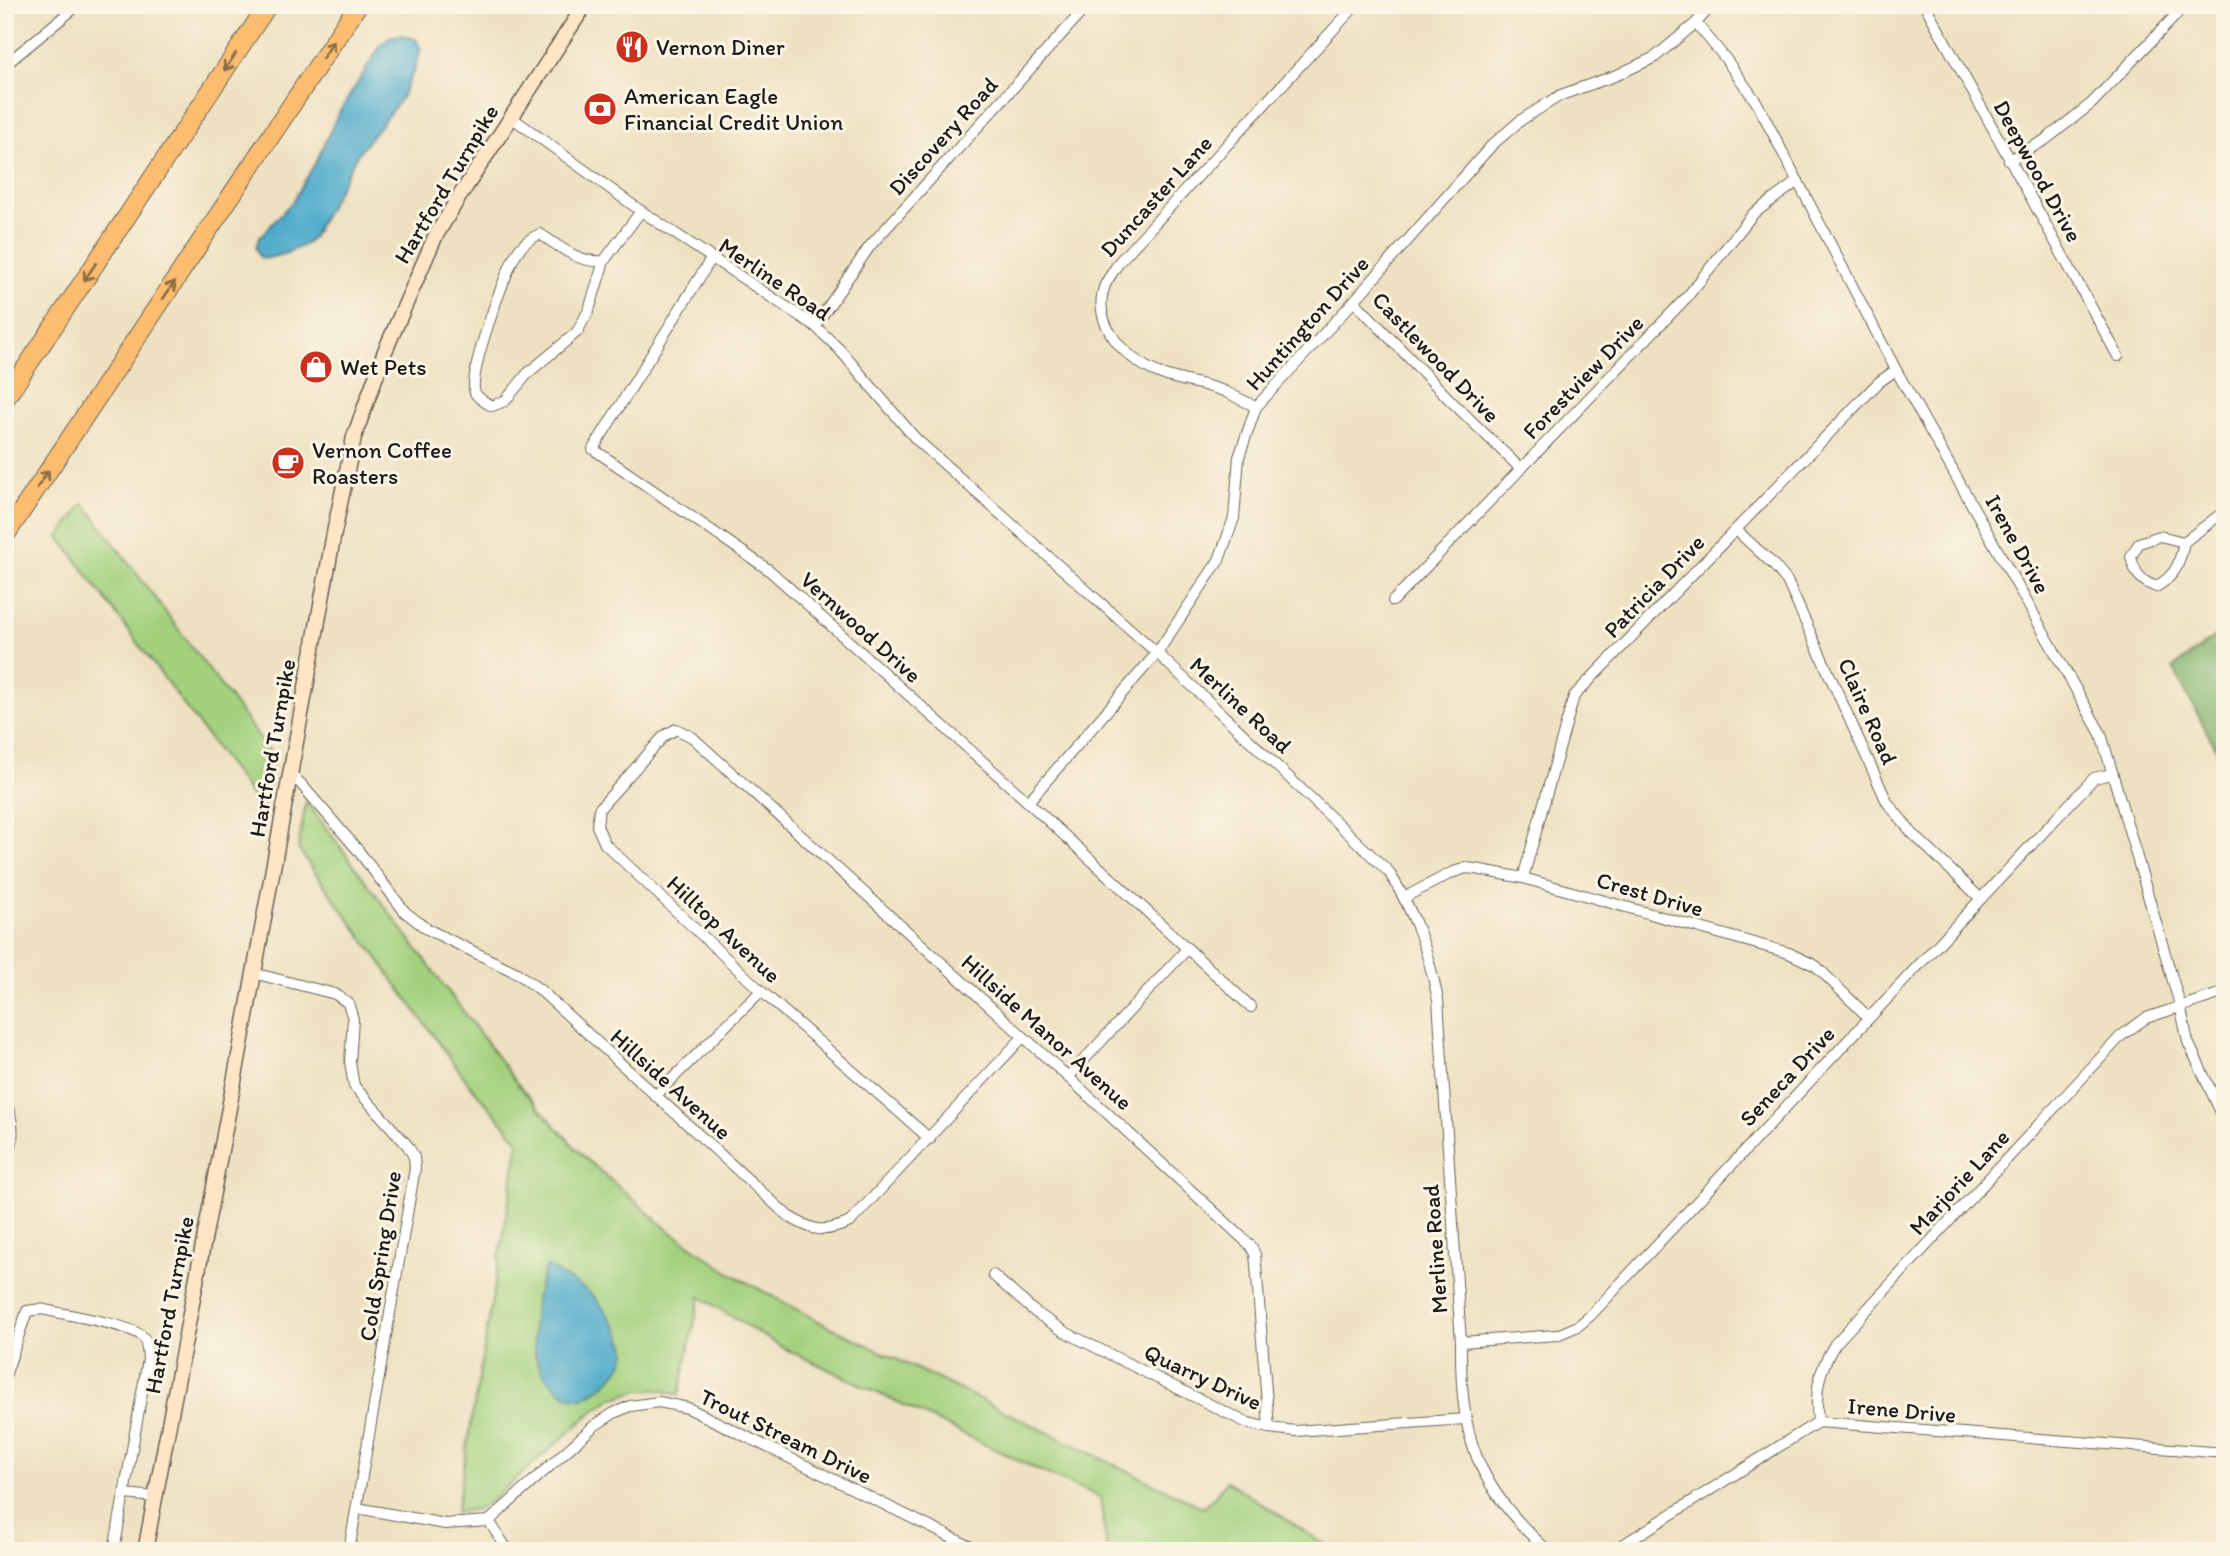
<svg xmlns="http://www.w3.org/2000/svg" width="2230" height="1556" font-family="Itim,sans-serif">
	<rect width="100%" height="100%" fill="#fcf5e5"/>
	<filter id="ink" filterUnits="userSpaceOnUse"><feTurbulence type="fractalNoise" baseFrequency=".0143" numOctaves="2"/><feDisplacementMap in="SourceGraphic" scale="14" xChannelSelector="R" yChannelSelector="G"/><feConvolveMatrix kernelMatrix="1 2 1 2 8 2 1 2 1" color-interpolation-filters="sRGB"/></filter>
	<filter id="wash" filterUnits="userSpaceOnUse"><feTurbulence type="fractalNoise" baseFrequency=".00686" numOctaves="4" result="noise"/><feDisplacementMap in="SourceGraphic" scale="28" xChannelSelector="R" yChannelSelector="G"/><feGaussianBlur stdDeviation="1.57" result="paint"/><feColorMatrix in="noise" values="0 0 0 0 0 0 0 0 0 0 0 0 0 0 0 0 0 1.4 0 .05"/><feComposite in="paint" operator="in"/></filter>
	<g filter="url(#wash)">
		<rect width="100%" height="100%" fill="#eee1c1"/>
		<g fill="#a3d17e" stroke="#60764d" stroke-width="2">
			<polygon points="84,503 274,757 262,810 59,537"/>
			<polygon points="306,801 520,1087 583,1156 666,1228 730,1273 822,1323 1204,1508 1227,1481 1335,1551 1107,1551 1100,1497 1036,1469 780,1346 700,1297 679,1395 660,1390 640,1390 611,1399 591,1413 492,1500 478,1509 456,1512 519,1141 469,1084 298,849"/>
		</g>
		<polygon fill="#82b36d" stroke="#4f6844" stroke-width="2" points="2225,629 2225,766 2173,668"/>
		<g fill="#4caacb" stroke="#346374" stroke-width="2">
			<polygon points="400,35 416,39 421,49 414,71 400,100 357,155 312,238 304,245 287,253 265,259 260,257 256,248 259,238 293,201 317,160 337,116 381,45 390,37"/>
			<path d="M546,1267H549C563,1278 582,1284 594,1297C603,1307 627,1340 626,1352C624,1372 599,1390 583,1398C572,1399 566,1395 558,1389C549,1380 540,1371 536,1358C530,1331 535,1291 546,1267Z"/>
		</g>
	</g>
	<g filter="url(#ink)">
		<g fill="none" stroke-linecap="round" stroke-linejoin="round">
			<defs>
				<g id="minor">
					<polyline points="1925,5 2118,356"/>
					<polyline points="1696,23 1725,58 1757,103 1896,370 2101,734 2180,1005 2188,1042 2225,1121"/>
					<polyline points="5,65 78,5"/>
					<path d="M511,117L641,211L815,326L840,350L916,439L1157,653L1389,872C1416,916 1428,950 1438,1000L1461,1342C1460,1438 1476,1485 1548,1551"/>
					<polyline points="2009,160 2045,140 2091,104 2176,15 2181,5"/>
					<polyline points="711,259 593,449 769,570 1028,802 1251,1007"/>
					<path d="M604,261C578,263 562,248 540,234C530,238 522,244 516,254C505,273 467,375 475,393C479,399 486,403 492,406L505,401L528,373L577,332L589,310L604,261L641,211"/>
					<polyline points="1354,301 1451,401 1521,469"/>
					<polyline points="815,326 870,246 1088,5"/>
					<path d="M1256,407C1246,402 1236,397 1226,392C1207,384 1184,382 1164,375C1130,364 1089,325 1105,285C1109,277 1115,269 1119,262L1356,5"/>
					<polyline points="1736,530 1773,564 1787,581 1887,802 1912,833 1980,898"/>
					<path d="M2184,542L2160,536L2139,543L2131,557C2135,574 2141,581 2156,587C2177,574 2179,565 2184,542L2225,511"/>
					<polyline points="1393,601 1687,297 1753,214 1798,181"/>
					<path d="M291,775L301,784L357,849L405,912L427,929L517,973L540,990L788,1216C813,1231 823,1234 850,1222L1023,1037"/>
					<polyline points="1028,802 1157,653 1219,560 1234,518 1239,457 1256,407 1354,301 1492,145 1521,120 1561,95 1617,75 1655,57 1696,23 1712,5"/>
					<polyline points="1523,878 1574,696 1879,382 1896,370"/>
					<polyline points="1405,897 1451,873 1466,868 1476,869 1523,878 1789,953 1816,966 1868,1017"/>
					<polyline points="253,973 335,994 348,1003 353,1019 350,1062 354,1086 408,1146 414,1157 415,1168 349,1551"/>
					<polyline points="1068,1077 1186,950"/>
					<polyline points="655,1096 761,991"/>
					<path d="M5,1101C14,1120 16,1142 5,1159"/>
					<polyline points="930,1139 761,991 605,844 597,826 599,809 664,736 676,729 692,737 1068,1077 1250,1245 1255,1254 1256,1265 1269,1428"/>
					<polyline points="993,1275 1035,1312 1065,1332 1245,1422 1269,1428 1295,1431 1465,1419"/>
					<polyline points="1461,1342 1557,1335 1578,1326 1590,1316 2094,778 2112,774"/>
					<path d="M5,1376L27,1311L41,1309C61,1314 131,1324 143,1337C148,1343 147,1351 148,1359L114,1551"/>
					<path d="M1818,1422C1815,1391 1818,1371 1835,1344L2121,1036L2146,1018L2225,992"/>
					<polyline points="125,1494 155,1497"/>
					<polyline points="357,1508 445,1524 489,1521 594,1426 614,1413 630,1406 659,1402 688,1408 979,1551"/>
					<polyline points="489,1521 508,1551"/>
					<polyline points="1613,1551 1818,1422 2225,1453"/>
				</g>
				<polyline id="secondary" points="145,1551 240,1050 334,533 354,437 385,351 435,237 459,197 585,5"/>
				<g id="motorway">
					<polyline points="5,399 268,5"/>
					<polyline points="5,536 358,5"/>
				</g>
			</defs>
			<use href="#minor" stroke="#666156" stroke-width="12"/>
			<use href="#secondary" stroke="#666156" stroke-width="17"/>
			<use href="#motorway" stroke="#666156" stroke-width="20"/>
			<use href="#minor" stroke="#fff" stroke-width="10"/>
			<use href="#secondary" stroke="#fee5c5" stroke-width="14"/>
			<use href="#motorway" stroke="#fcbd6f" stroke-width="18"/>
		</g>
		<defs><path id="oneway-shaft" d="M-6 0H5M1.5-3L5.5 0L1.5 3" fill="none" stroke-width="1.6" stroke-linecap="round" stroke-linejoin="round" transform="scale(1.75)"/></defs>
		<g stroke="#8c6c46">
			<use href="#oneway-shaft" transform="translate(328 50) rotate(-56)"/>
			<use href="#oneway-shaft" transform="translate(230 62) rotate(124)"/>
			<use href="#oneway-shaft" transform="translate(90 272) rotate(124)"/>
			<use href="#oneway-shaft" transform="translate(169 290) rotate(-56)"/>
			<use href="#oneway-shaft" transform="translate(43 479) rotate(-56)"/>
		</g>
	</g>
	<defs>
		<symbol id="restaurant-disc" viewBox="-11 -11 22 22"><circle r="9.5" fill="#c8321e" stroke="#fcf5e5"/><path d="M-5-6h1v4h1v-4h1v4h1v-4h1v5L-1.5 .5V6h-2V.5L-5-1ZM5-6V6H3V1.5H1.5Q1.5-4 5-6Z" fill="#fff"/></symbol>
		<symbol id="bank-disc" viewBox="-11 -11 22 22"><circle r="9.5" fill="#c8321e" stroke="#fcf5e5"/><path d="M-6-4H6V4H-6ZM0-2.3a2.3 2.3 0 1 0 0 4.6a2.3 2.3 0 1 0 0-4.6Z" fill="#fff"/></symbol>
		<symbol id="shop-disc" viewBox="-11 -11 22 22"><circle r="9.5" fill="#c8321e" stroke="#fcf5e5"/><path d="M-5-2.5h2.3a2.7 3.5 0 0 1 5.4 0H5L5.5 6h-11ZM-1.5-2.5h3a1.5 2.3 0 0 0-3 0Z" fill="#fff"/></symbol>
		<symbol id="cafe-disc" viewBox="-11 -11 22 22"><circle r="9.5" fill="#c8321e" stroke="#fcf5e5"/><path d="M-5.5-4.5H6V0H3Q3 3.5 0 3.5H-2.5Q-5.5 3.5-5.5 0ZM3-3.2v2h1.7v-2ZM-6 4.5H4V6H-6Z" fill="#fff"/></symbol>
	</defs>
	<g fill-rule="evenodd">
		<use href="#restaurant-disc" x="613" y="28" width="38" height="38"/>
		<use href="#bank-disc" x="581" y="90" width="38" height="38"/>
		<use href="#shop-disc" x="297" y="348" width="38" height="38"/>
		<use href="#cafe-disc" x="269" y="444" width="38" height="38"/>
	</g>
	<g text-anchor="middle" stroke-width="6" stroke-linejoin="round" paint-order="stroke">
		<g font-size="23" fill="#1c1c1c" stroke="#fcf5e5" text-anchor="start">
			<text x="656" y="55">Vernon Diner</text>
			<text x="624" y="104">American Eagle<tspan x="624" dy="26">Financial Credit Union</tspan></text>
			<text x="340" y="375">Wet Pets</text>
			<text x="312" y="458">Vernon Coffee<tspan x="312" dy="26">Roasters</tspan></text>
		</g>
		<g font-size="23" fill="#1c1c1c" stroke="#fcf5e5">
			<text transform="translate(943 136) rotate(-48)" y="8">Discovery Road</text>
			<text transform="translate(2038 171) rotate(61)" y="8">Deepwood Drive</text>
			<text transform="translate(446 184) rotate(-59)" y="8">Hartford Turnpike</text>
			<text transform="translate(1156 196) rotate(-48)" y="8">Duncaster Lane</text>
			<text transform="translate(775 279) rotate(34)" y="8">Merline Road</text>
			<text transform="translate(1307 323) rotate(-48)" y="8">Huntington Drive</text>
			<text transform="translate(1436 357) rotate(46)" y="8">Castlewood Drive</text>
			<text transform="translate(1583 377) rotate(-46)" y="8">Forestview Drive</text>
			<text transform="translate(2018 544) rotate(61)" y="8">Irene Drive</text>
			<text transform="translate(1654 586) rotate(-46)" y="8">Patricia Drive</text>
			<text transform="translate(861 627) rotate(42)" y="8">Vernwood Drive</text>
			<text transform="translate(1241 705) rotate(43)" y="8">Merline Road</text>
			<text transform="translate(1868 711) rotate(66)" y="8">Claire Road</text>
			<text transform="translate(272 748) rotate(-80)" y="8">Hartford Turnpike</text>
			<text transform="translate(1650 894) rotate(16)" y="8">Crest Drive</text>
			<text transform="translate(724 929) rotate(43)" y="8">Hilltop Avenue</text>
			<text transform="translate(1047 1032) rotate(42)" y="8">Hillside Manor Avenue</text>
			<text transform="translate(1787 1076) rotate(-47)" y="8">Seneca Drive</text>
			<text transform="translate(671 1084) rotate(42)" y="8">Hillside Avenue</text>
			<text transform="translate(1959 1182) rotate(-47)" y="8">Marjorie Lane</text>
			<text transform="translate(1435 1249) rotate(-94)" y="8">Merline Road</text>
			<text transform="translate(380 1256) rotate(-81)" y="8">Cold Spring Drive</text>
			<text transform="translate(169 1305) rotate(-79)" y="8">Hartford Turnpike</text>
			<text transform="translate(1203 1377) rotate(25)" y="8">Quarry Drive</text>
			<text transform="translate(1902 1410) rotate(5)" y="8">Irene Drive</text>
			<text transform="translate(786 1436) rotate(26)" y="8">Trout Stream Drive</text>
		</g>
	</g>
	<rect width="2230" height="1556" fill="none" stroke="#fcf5e5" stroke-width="28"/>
</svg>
